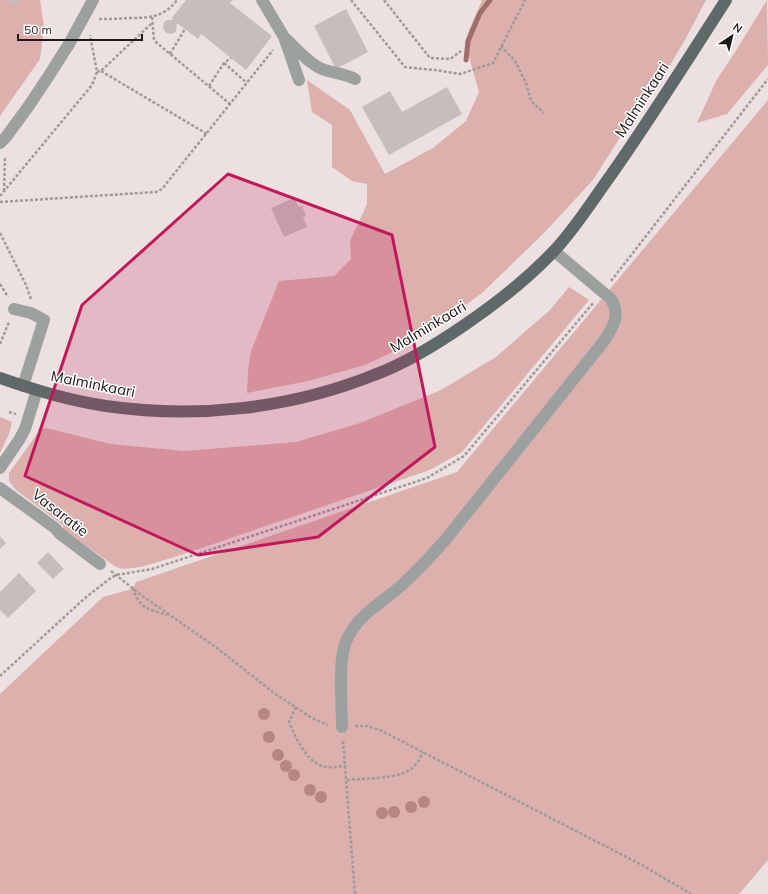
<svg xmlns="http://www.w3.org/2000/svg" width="768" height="894" font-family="Mulish,sans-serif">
	<rect width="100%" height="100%" fill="#ece1e0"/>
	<g fill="#dbb0ad">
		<polygon points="0,0 40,0 44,27 40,59 0,116"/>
		<polygon points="482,0 706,0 686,38 656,89 619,139 593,180 544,233 482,293 418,340 365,365 308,381 247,393 248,371 251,351 279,281 334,276 351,259 350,241 367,204 367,184 352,181 332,167 332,125 312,112 307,80 350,110 385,174 433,148 466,121 479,92 465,43 470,28"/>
		<polygon points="767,0 768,65 727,114 697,123 717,79 732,57"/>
		<polygon points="768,100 768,860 739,894 0,894 0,694 103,597 128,590 133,588 136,582 457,472"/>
		<polygon points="569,287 589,300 462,452 430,470 178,556 141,567 123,569 116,567 63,529 63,525 16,490 9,481 9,473 40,430 46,428 110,444 184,451 296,442 360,423 441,390 496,357 550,310"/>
		<polygon points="0,417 12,422 9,434 0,453"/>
	</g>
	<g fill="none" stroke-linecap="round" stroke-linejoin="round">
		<polyline stroke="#9f6e6b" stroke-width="5" points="466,60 468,41 480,13 490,0"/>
	</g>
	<g fill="#c8bdbc">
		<polygon points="6,0 19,0 14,6"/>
		<polygon points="186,0 233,0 230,3 272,36 246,70 201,34 198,39 177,23 176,32 171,34 166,33 163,28 164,22 167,20 172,20 173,19 172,18"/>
		<polygon points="346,9 368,52 336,69 314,26"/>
		<polygon points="447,87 462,114 389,155 362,107 390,91 402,112"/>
		<polygon points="294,198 299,207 302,206 306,216 303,217 307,227 284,237 271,208"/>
		<polygon points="0,536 6,543 0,549"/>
		<polygon points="48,552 64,569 53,579 37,563"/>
		<polygon points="19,573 36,591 8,618 0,610 0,592"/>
	</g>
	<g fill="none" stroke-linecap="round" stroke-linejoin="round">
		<g stroke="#a29a99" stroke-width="2.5" stroke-dasharray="3 2" stroke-linecap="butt">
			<polyline points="351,0 405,67 435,70 460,74 493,63 525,0"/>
			<polyline points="384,0 430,58 450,59 461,51"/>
			<polyline points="152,17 154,40 157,43 230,104"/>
			<path d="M99,19C108,19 118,19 127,18C147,18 164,18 177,0"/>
			<polyline points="501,46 515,61 526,83 531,101 544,113"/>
			<polyline points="170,54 185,29"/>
			<polyline points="224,63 247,83"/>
			<polyline points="101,71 207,134"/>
			<polyline points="97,72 101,71 152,23"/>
			<polyline points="209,86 224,63 231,58"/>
			<polyline points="4,191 5,156"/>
			<polyline points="0,196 92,85 97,72 90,35"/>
			<polyline points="0,202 156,192 162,189 273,50"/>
			<polyline points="0,233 26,285 31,299"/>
			<polyline points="611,281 768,79"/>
			<polyline points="0,284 8,297"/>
			<polyline points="0,344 9,322"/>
			<polyline points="9,412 16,414"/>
			<polyline points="111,571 141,595 217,648 274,693 312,718 328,725"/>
			<path d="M133,588C139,609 148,609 167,615"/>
			<polyline points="0,676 85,598 108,580 116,575 152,569 427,478 464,456 594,302"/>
			<path d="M296,707L289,722C295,737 308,765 326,767C332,768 340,766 345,766"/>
			<polyline points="355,726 367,726 382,731 642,865 691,894"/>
			<polyline points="343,741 355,894"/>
			<path d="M347,780C365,778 404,780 415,765C419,762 421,756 423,752"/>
		</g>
		<g stroke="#9ca1a0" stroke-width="12">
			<polyline points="262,0 284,37 299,80"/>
			<path d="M286,39C297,49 308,63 322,69C332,73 343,73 355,79"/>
			<polyline points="0,143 6,137 28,107 48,77 69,44 93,0"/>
			<polyline points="14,309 31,313 44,320 23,386"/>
			<polyline points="0,468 19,440 25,429 37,390"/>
			<polyline points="0,488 55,528 59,533 100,564"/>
			<path d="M342,727C342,704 338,665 345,644C356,614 383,603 404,583C419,569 433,554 446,539L604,341C613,327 621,315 611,299L554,251"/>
		</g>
		<path stroke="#606969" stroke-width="12" d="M0,378C34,390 70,401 106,406C196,419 289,409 374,375C407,363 437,344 466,324C497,303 527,279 553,252C575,229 592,201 611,175C651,118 688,59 726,0"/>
	</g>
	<g fill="#b78584">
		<circle cx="264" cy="714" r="6"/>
		<circle cx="269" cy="737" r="6"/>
		<circle cx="278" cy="755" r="6"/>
		<circle cx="286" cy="766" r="6"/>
		<circle cx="294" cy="775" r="6"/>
		<circle cx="310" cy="790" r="6"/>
		<circle cx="321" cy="797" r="6"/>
		<circle cx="424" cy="802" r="6"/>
		<circle cx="411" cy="807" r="6"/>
		<circle cx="394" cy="812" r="6"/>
		<circle cx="382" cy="813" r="6"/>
	</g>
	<path fill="#c2185b" fill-opacity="0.2" stroke="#c2185b" stroke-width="3" stroke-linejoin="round" d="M228,174L392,235L435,447L318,537L198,555L25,476L82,305Z"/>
	<g text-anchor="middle" stroke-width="3" stroke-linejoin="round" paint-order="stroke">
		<g font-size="15" fill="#1e1a1a" stroke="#fff">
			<text transform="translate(642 100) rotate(-57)" y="5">Malminkaari</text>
			<text transform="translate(428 327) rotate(-31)" y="5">Malminkaari</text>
			<text transform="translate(93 384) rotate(11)" y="5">Malminkaari</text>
			<text transform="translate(60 513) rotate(38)" y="5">Vasaratie</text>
		</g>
	</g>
	<g transform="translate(732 36) rotate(35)" stroke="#ffffff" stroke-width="3" paint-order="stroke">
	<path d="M0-3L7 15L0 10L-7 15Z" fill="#1e1a1a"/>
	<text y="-6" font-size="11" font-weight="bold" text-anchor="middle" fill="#1e1a1a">N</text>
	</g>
	<path d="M18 34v6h124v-6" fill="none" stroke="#1e1a1a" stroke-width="2"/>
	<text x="24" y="34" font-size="12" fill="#1e1a1a" stroke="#ffffff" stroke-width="3" paint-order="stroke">50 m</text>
</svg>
